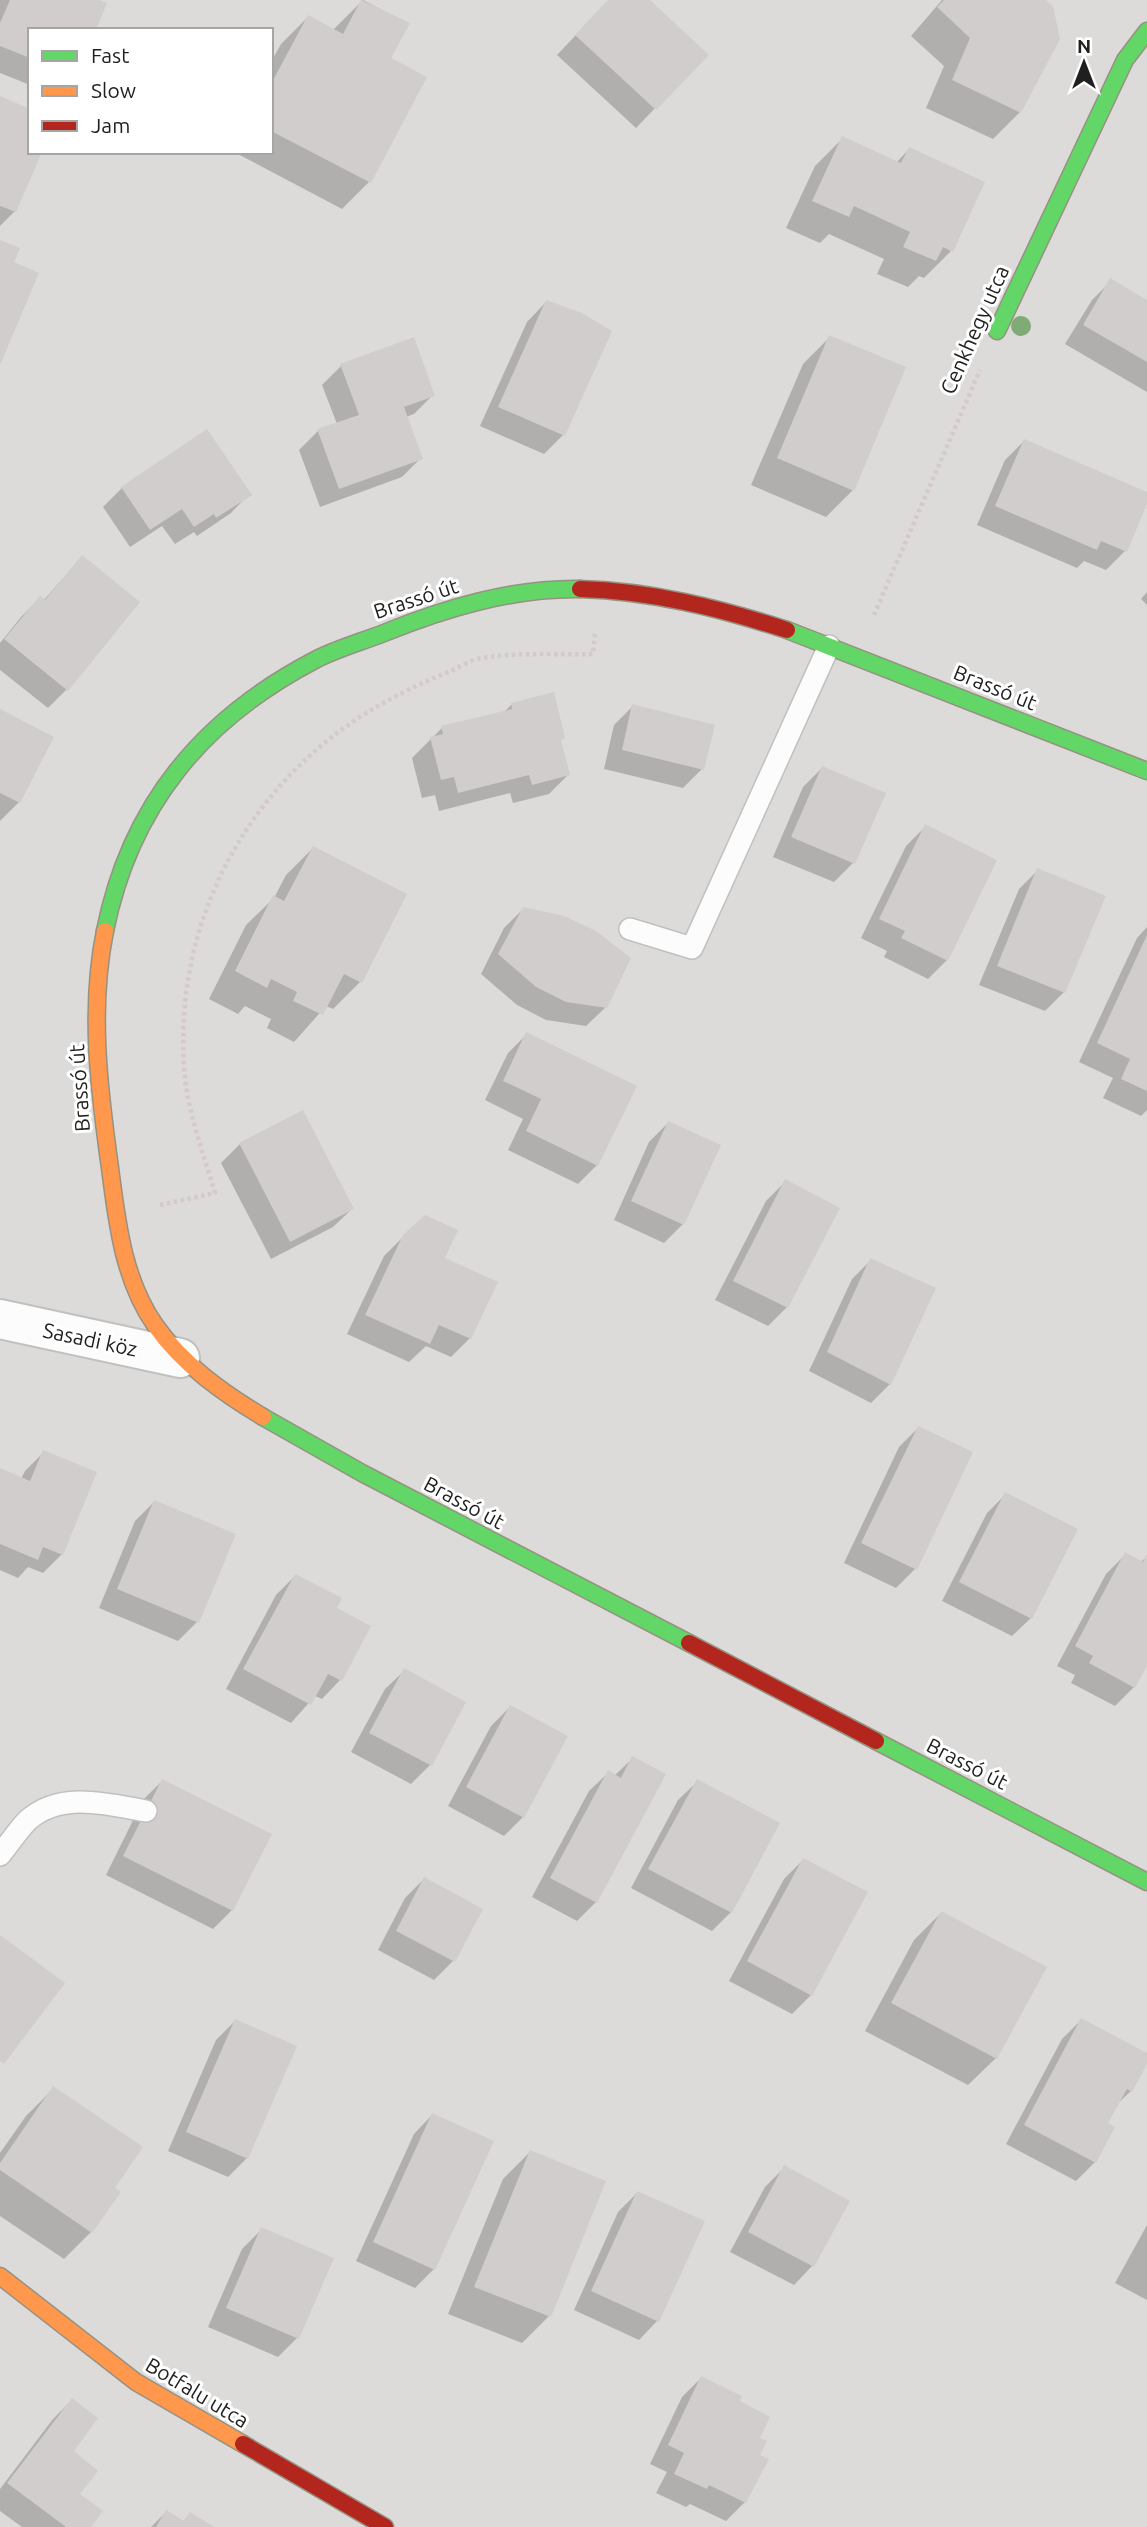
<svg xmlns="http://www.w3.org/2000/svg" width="1147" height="2527" font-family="Ubuntu,sans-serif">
	<rect width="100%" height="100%" fill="#edebe9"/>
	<path fill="#dcdbda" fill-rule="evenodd" d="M0,0H1147V2527H0ZM30,30H271V152H30Z"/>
	<g fill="#0003">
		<polygon points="0,0 95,0 30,30 30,85 0,73"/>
		<polygon points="363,0 408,24 389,59 369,182 342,209 234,152 271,152 271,62 281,44 308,17 333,30"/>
		<polygon points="609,0 648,0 706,55 636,128 557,55"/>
		<polygon points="942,0 1044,0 1020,112 993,139 926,108 944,66 911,36"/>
		<polygon points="0,98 15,211 0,226"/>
		<polygon points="843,138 896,163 909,149 983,183 951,251 924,278 919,276 908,287 877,274 884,259 829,234 820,243 786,228 815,166"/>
		<polygon points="1111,281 1147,302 1147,392 1065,344 1092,300"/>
		<polygon points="546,302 563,435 544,454 480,426 527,322"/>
		<polygon points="830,337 853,490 826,517 751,485 803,364"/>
		<polygon points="341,366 433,395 414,414 406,417 421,458 402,477 320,507 299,450 318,431 337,424 322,385"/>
		<polygon points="1024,441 1147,494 1125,551 1106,570 1084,561 1077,568 977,525 1005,460"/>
		<polygon points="122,488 249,494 231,513 197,536 194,532 175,544 162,526 130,547 103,507"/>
		<polygon points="82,557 67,689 48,708 0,670 0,643 21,617 40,598 43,601"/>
		<polygon points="1147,592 1147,605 1141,599"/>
		<polygon points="512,704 560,741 568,775 549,794 513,803 510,793 439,811 435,795 422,798 412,758 442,728 504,712"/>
		<polygon points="633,706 702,769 683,788 604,769 614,725"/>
		<polygon points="0,711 19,802 0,821"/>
		<polygon points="822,768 884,794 853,863 834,882 773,857 803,787"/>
		<polygon points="925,827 947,960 928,979 884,957 887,951 861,938 906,846"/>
		<polygon points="313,848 360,982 333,1009 326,1006 294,1042 267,1028 271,1019 245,1006 238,1014 209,999 246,925 274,898 286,875"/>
		<polygon points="1038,870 1064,992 1045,1011 979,985 1019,889"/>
		<polygon points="523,909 606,1007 586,1026 546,1020 517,1005 481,974 504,928"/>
		<polygon points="1147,927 1147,1110 1141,1116 1103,1098 1113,1078 1079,1062 1137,938"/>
		<polygon points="527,1034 597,1165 578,1184 508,1150 523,1119 485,1100 508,1053"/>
		<polygon points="668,1123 683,1224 664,1243 614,1220 649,1142"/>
		<polygon points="240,1144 352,1209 333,1227 271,1259 221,1163"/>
		<polygon points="785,1182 787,1307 768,1326 715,1300 766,1201"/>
		<polygon points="404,1236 443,1259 470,1338 451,1357 426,1346 409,1362 347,1334 384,1256"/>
		<polygon points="871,1260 890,1384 871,1403 809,1371 852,1279"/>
		<polygon points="918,1428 915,1569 896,1588 844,1563 899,1447"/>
		<polygon points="44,1452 62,1554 43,1573 28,1567 18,1578 0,1570 0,1470 21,1479 25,1471"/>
		<polygon points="1006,1494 1031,1618 1012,1636 942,1601 987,1513"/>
		<polygon points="154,1502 233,1535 197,1622 178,1641 99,1608 135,1521"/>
		<polygon points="1125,1555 1140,1563 1147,1556 1147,1662 1134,1687 1115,1706 1071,1683 1075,1675 1057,1666 1106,1574"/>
		<polygon points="295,1576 335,1609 369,1627 340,1680 322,1699 315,1696 291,1723 226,1689 276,1595"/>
		<polygon points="404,1671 464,1703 430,1765 411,1784 351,1752 385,1689"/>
		<polygon points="510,1707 523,1817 504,1836 448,1806 491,1726"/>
		<polygon points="633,1758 664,1774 596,1902 577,1921 532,1897 589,1791 608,1773 614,1776"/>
		<polygon points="162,1781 232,1910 213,1929 106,1875 143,1800"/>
		<polygon points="697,1782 731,1912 712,1931 631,1888 678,1800"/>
		<polygon points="803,1860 866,1893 811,1995 792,2014 729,1981 784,1879"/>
		<polygon points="424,1879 481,1910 453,1961 434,1980 378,1950 405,1898"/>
		<polygon points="941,1913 996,2058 968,2085 865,2031 914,1940"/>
		<polygon points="1081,2020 1147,2055 1147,2060 1131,2091 1115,2106 1106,2124 1095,2162 1076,2181 1006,2144 1062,2039"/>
		<polygon points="235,2021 247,2158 228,2177 168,2151 216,2040"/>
		<polygon points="53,2089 113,2189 91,2232 64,2259 0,2216 0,2153 26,2116"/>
		<polygon points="432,2115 434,2269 415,2288 356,2261 414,2134"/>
		<polygon points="530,2152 604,2182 549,2316 522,2343 448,2314 503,2179"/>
		<polygon points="784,2168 847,2201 812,2266 794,2285 730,2252 765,2187"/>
		<polygon points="637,2193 657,2321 639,2340 574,2310 618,2212"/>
		<polygon points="1147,2225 1147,2300 1115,2283"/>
		<polygon points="261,2230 331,2259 297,2338 278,2357 208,2327 242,2249"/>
		<polygon points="701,2378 738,2402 757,2439 757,2456 745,2502 726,2521 690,2504 686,2507 656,2493 667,2472 650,2464 682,2397"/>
		<polygon points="72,2400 71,2451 78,2495 89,2527 22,2527 0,2511 0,2489 53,2419"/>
		<polygon points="166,2512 182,2522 190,2515 210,2527 151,2527"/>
	</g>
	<g fill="#d0cdcc">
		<polygon points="10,0 99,0 107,3 96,30 30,30 30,58 0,46 0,23"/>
		<polygon points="361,0 410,23 391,58 427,77 371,183 271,131 271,84 308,15 343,34"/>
		<polygon points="608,0 650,0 709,55 656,110 575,35"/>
		<polygon points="944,0 1046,0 1053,6 1060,39 1021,113 952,80 970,38 937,7"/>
		<polygon points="0,96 30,109 30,152 42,152 16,212 0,206"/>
		<polygon points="842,136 901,163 909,147 985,182 953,252 943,247 936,261 903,247 910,232 854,206 849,217 812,201"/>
		<polygon points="0,240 20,248 14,262 39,273 0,365"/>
		<polygon points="1110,278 1147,300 1147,362 1083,325"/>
		<polygon points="546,300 582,313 612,331 565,436 498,407"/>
		<polygon points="829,335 906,367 854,491 777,458"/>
		<polygon points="414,337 435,396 404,407 423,459 339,489 317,429 359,415 340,364"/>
		<polygon points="207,429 252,495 216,518 214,514 194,527 182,509 150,530 121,487"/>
		<polygon points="1024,439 1147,492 1147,504 1127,552 1101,541 1097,550 995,506"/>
		<polygon points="82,555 140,602 68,691 4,639 40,596 45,600"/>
		<polygon points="554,692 565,738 561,740 570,775 532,785 529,775 458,793 454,777 441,780 430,737 443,734 441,726 512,709 511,703"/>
		<polygon points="632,704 715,725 704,770 622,750"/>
		<polygon points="0,709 54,737 20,803 0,793"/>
		<polygon points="822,766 886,793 855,864 791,837"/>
		<polygon points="925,824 997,860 948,961 901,938 905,931 879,919"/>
		<polygon points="313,846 407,894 362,983 344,974 323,1015 293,1001 297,992 271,979 267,988 235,971 273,895 284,901"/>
		<polygon points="1037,868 1106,896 1065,993 997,966"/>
		<polygon points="523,907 564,916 596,931 631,958 607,1008 566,1002 536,987 498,954"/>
		<polygon points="1147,935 1147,1091 1121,1079 1130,1059 1097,1043"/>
		<polygon points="526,1032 637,1086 598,1166 526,1131 541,1099 503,1081"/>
		<polygon points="303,1110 354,1209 290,1242 239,1143"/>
		<polygon points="668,1121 721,1145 684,1225 631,1201"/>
		<polygon points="785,1179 840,1208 788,1308 733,1281"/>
		<polygon points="425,1215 458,1230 445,1258 498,1282 471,1339 439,1325 430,1344 365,1315 403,1235"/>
		<polygon points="870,1258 936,1288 891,1385 827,1352"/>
		<polygon points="918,1426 973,1452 917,1570 861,1543"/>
		<polygon points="43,1450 97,1472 63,1555 43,1547 38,1560 0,1544 0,1468 30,1481"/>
		<polygon points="1005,1492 1078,1529 1032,1619 959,1582"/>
		<polygon points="154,1500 236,1534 199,1623 117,1589"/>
		<polygon points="1125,1552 1143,1562 1147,1554 1147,1666 1135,1688 1089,1663 1093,1656 1075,1646"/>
		<polygon points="295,1574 342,1598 337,1608 371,1626 342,1681 328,1674 311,1705 243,1669"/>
		<polygon points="404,1668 466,1702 432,1766 369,1733"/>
		<polygon points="510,1705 568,1736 524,1818 466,1787"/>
		<polygon points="632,1756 666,1774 597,1903 550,1878 608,1770 621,1778"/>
		<polygon points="162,1779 272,1834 233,1911 123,1856"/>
		<polygon points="697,1779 780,1823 732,1913 648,1869"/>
		<polygon points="803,1858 868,1892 812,1996 747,1961"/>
		<polygon points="424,1877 483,1909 455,1962 396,1931"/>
		<polygon points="941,1911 1047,1967 997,2059 891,2003"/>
		<polygon points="0,1935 65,1983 4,2064 0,2061"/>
		<polygon points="1081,2018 1147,2053 1147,2064 1132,2092 1127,2089 1108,2123 1115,2127 1096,2163 1024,2125"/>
		<polygon points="235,2019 297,2046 248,2159 186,2132"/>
		<polygon points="53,2086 143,2147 115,2188 121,2192 92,2233 0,2170 0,2163"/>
		<polygon points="432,2113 494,2141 435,2270 373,2242"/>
		<polygon points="530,2150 606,2181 551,2317 474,2287"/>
		<polygon points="784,2165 850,2201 814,2267 748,2232"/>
		<polygon points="637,2191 705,2221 659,2322 591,2291"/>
		<polygon points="261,2227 334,2258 299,2339 226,2308"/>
		<polygon points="701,2376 742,2396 740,2401 770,2417 760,2438 767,2441 760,2455 769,2459 746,2503 709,2485 707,2489 674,2474 684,2453 668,2445"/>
		<polygon points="72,2398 98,2418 74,2451 98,2471 80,2494 103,2511 91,2527 66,2527 7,2483"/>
		<polygon points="166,2510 184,2521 190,2512 214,2527 156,2527"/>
	</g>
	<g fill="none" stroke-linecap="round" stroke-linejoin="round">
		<defs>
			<g id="lane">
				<polyline points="630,929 692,948 829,646"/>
				<path d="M0,1855C9,1844 18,1830 28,1820C61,1791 107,1804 146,1811"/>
			</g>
			<polyline id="street" points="0,1319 180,1358"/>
			<g id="fast">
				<polyline points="997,331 1125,60 1147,31"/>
				<polyline points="787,630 1147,771"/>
				<path d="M105,931C130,806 202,719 315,660C336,649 361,642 384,633C446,608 512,588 580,589"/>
				<polyline points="263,1417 362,1473 689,1643"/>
				<polyline points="876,1741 1147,1882"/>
			</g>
			<g id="slow">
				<path d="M105,931C89,1010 99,1089 110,1168C117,1222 123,1279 155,1325C182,1364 223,1393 263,1417"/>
				<polyline points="0,2276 136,2382 243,2444"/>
			</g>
			<g id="jam">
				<path d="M580,589C651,591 719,608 787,630"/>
				<polyline points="689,1643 876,1741"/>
				<polyline points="243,2444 385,2527"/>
			</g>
		</defs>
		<use href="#lane" stroke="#c0c0bf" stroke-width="24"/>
		<use href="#street" stroke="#c0c0bf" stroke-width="42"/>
		<use href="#fast" stroke="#969282" stroke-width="19"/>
		<use href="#slow" stroke="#969282" stroke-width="19"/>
		<use href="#jam" stroke="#969282" stroke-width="19"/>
		<g stroke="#d5c9ca" stroke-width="4.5" stroke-dasharray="3.5 3.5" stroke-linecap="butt">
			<polyline points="874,615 980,370"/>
			<path d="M160,1205L215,1193C203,1152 186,1108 184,1065C175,924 244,791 363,715C392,697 421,683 453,670C462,666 472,659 482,658C518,652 557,655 593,654L595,633"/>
		</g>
		<use href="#lane" stroke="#fcfcfc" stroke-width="21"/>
		<use href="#street" stroke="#fcfcfc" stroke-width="38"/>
		<use href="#fast" stroke="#63d668" stroke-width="16"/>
		<use href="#slow" stroke="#ff974d" stroke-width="16"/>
		<use href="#jam" stroke="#b3261e" stroke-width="16"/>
	</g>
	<circle fill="#80aa76" cx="1021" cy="326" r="10"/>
	<g text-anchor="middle" stroke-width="6" stroke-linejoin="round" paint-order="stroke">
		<g font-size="21" fill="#1f1f1f" stroke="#fff">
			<text transform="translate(975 330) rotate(-66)" y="7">Cenkhegy utca</text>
			<text transform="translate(416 599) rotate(-18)" y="7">Brassó út</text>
			<text transform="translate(995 688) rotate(22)" y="7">Brassó út</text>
			<text transform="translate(80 1088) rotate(-94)" y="7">Brassó út</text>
			<text transform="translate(90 1340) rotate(12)" y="7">Sasadi köz</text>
			<text transform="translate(464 1503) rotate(28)" y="7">Brassó út</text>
			<text transform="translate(967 1764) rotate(27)" y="7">Brassó út</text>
			<text transform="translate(197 2393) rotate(31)" y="7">Botfalu utca</text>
		</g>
	</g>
	<rect x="28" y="28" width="245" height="126" fill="#ffffff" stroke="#a5a5a5" stroke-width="2"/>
	<rect x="42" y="51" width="35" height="10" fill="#63d668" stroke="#a5a5a5" stroke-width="2"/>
	<text x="91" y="63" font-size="21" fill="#1f1f1f">Fast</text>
	<rect x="42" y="86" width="35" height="10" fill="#ff974d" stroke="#a5a5a5" stroke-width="2"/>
	<text x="91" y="98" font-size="21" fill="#1f1f1f">Slow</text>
	<rect x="42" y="121" width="35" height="10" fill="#b3261e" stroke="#a5a5a5" stroke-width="2"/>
	<text x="91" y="133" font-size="21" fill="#1f1f1f">Jam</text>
	<g transform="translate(1084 63)" stroke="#ffffff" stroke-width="5" paint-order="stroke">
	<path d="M0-5L12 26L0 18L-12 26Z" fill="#1f1f1f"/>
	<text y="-10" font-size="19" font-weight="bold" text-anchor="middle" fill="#1f1f1f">N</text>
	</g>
</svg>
